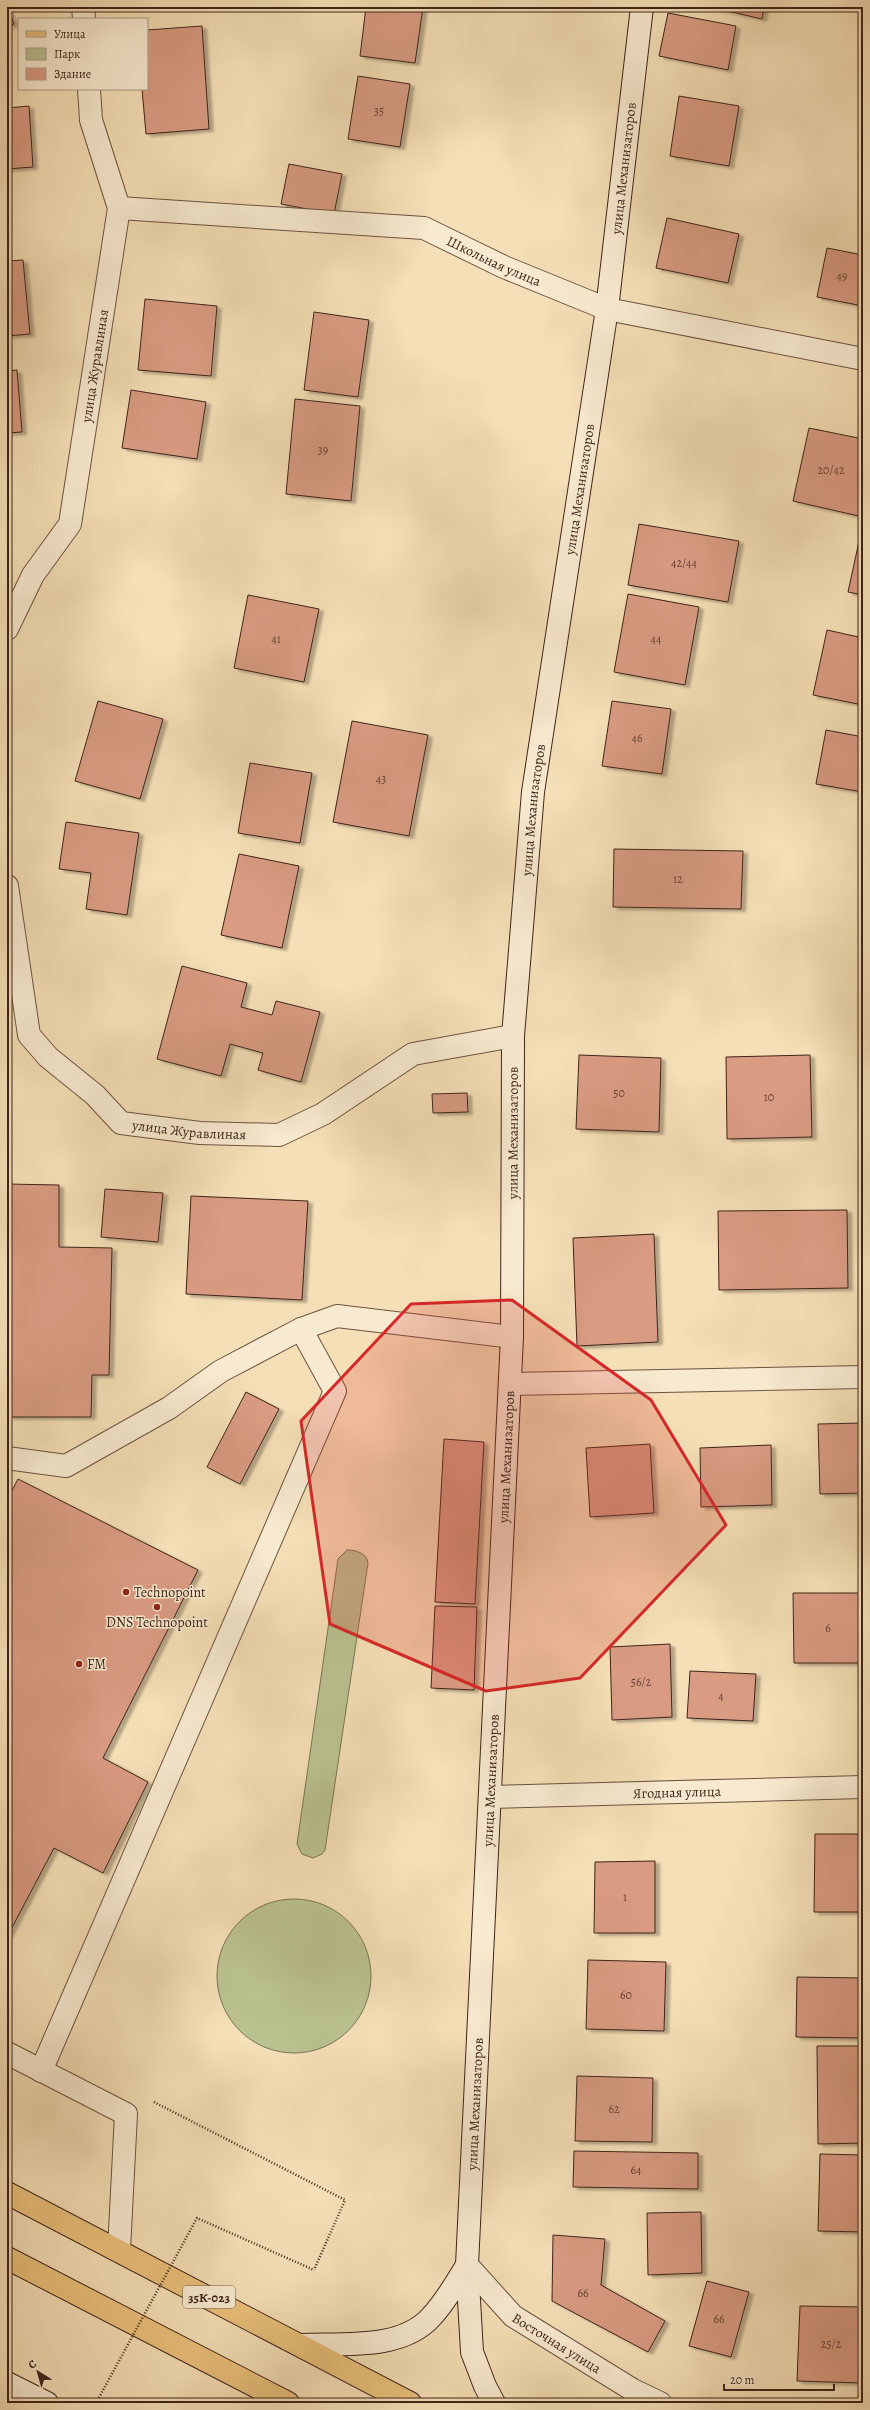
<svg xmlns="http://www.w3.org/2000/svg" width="870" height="2410" font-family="Alegreya,serif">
	<defs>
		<filter id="shadow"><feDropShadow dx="4.5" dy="2.5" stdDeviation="1" flood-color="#0004"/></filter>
	</defs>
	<rect width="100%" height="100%" fill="#f5dfb6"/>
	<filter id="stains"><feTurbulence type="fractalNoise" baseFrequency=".005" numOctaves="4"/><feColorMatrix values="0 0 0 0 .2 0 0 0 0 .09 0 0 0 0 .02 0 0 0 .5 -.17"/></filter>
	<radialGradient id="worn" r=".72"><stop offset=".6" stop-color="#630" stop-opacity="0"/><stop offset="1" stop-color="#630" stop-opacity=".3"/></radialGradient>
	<g fill="#bac290" stroke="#7c7356">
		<path d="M347,1550C356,1550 367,1553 368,1563L325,1850L322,1854L313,1858L302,1854L297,1844L338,1559Z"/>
		<circle cx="294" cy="1976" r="77"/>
	</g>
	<g fill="#d99b82" stroke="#3e241b" filter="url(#shadow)">
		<polygon points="7,7 14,24 7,26"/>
		<polygon points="366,7 423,7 415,63 360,56"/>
		<polygon points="711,7 764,7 762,19"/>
		<polygon points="668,13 736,26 728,70 659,56"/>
		<polygon points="202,26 209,129 146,134 142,89 147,89 147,30"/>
		<polygon points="358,76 410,84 400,147 348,139"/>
		<polygon points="679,96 739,106 729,166 670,156"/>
		<polygon points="29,106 33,167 7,169 7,108"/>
		<polygon points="289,164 342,174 334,214 281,204"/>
		<polygon points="667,218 739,234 728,283 656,268"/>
		<polygon points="827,248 863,255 863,306 817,297"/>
		<polygon points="23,260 30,334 7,336 7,261"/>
		<polygon points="145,299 217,306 211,376 138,370"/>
		<polygon points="314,312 369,320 358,397 304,390"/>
		<polygon points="17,370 22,432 7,433 7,371"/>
		<polygon points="131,390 206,402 197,459 122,448"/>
		<polygon points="295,399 360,406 351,501 286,494"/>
		<polygon points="809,428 863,439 863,517 793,501"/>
		<polygon points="639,524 739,541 728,602 628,585"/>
		<polygon points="861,532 863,533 863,595 848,592"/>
		<polygon points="628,594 699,607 685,685 614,672"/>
		<polygon points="248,595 319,609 304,682 234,668"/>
		<polygon points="827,630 863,638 863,705 813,695"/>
		<polygon points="98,701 163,719 140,799 75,781"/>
		<polygon points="612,701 671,709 662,774 602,766"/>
		<polygon points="352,721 428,735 409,836 333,822"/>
		<polygon points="826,730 863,737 863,792 816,784"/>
		<polygon points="250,763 312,773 300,843 238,833"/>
		<polygon points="66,822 139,833 127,915 86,909 91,873 59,869"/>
		<polygon points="614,849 743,851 741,909 613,907"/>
		<polygon points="239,854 299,866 282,948 221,935"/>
		<polygon points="182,966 247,983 241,1007 272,1015 276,1001 320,1012 301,1082 258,1070 263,1053 230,1044 221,1076 157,1059"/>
		<polygon points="579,1055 661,1058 659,1132 576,1129"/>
		<polygon points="810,1055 812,1137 727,1139 726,1057"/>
		<polygon points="467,1093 468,1112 433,1113 432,1094"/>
		<polygon points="7,1184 59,1185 59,1247 112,1248 109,1375 92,1375 91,1417 9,1417"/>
		<polygon points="105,1189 163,1193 158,1242 101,1237"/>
		<polygon points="191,1196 308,1201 302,1300 186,1294"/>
		<polygon points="847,1210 848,1288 719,1290 718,1211"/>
		<polygon points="654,1234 658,1342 577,1346 573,1238"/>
		<polygon points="246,1392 279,1409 240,1484 207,1467"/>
		<polygon points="863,1423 863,1493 820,1494 818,1424"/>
		<polygon points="444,1439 484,1442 475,1604 435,1602"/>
		<polygon points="650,1444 654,1513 590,1517 586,1448"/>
		<polygon points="771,1445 772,1505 701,1507 700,1448"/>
		<polygon points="18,1479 198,1570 103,1758 148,1782 103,1873 54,1848 7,1937 7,1500"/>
		<polygon points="793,1593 863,1593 863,1663 794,1663"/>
		<polygon points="435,1606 477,1607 474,1690 431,1688"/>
		<polygon points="670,1644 672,1717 612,1720 610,1647"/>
		<polygon points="690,1671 756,1674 753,1721 687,1718"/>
		<polygon points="815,1834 863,1834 863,1912 814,1912"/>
		<polygon points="655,1861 655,1933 594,1933 595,1862"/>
		<polygon points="588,1960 666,1962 664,2031 586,2029"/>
		<polygon points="797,1977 863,1978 863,2038 796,2037"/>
		<polygon points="817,2046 863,2046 863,2143 818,2144"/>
		<polygon points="577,2076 653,2078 652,2142 575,2141"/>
		<polygon points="574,2151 698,2153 698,2189 573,2187"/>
		<polygon points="820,2154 863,2155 863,2232 818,2231"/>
		<polygon points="701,2212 702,2273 648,2275 647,2213"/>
		<polygon points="553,2235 605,2239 601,2285 665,2321 648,2352 552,2301"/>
		<polygon points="707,2281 749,2292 731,2357 689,2346"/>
		<polygon points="800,2306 863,2307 863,2383 797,2381"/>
	</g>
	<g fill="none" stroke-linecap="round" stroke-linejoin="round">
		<defs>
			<g id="lane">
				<polyline points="510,1384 863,1377"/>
				<polyline points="7,1458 66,1466 169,1408 221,1371 301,1329"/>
				<polyline points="7,2053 126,2114 119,2250"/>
				<polyline points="41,2071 335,1391 301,1329 337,1316 512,1337"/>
			</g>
			<g id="street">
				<polyline points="83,7 84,19"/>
				<path id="s1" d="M119,208L424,228L504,267L607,309L863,359"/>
				<path id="s2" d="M7,629L33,575L70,524L119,208L91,120L89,89"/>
				<path id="s3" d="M7,886L29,1035L48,1057L95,1095L121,1123L200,1133L279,1135L323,1114L413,1054L513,1036"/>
				<path id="s4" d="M490,1797L863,1787"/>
				<path id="s5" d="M467,2265L513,2316L633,2390L660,2403"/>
			</g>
			<g id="secondary">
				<path d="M300,2345C341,2343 402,2351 432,2316C446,2301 456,2283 467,2265"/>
				<polyline points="7,2383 47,2403"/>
				<path id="s6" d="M494,2403L485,2386L472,2352L467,2265L512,1337L513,1036L533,792L607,309L642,7"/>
			</g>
			<g id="primary">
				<polyline points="7,2193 410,2403"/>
				<polyline points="7,2258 288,2403"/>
			</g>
		</defs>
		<use href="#lane" stroke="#6c5342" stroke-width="24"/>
		<use href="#street" stroke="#6c5342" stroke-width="24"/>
		<use href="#secondary" stroke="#3e241b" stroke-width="24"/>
		<use href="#primary" stroke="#3e241b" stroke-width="24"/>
		<polyline stroke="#3e241b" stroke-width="2.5" stroke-dasharray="1 2" stroke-linecap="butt" points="154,2102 345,2200 314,2270"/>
		<use href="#lane" stroke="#f8ead0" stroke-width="22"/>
		<use href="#street" stroke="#f8ead0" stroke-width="22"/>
		<use href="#secondary" stroke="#f8ead0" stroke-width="22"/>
		<use href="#primary" stroke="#eac07b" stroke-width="22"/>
		<polyline stroke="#3e241b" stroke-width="2.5" stroke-dasharray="1 2" stroke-linecap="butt" points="96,2403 197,2218 314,2270"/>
	</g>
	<path fill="#d62828" fill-opacity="0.2" stroke="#d62828" stroke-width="3" stroke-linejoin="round" d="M512,1300L651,1400L726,1525L580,1678L486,1691L330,1624L301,1421L411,1304Z"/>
	<g fill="#8f2418" stroke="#f8ead0" stroke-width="1.5">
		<circle cx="126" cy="1592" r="4"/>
		<circle cx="157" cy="1607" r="4"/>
		<circle cx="79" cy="1664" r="4"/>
	</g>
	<g text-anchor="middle" stroke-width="3" stroke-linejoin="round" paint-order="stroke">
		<g font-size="12" fill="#654235">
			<text x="379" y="115">35</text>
			<text x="842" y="280">49</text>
			<text x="323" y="454">39</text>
			<text x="831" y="474">20/42</text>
			<text x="684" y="567">42/44</text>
			<text x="276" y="643">41</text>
			<text x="656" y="643">44</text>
			<text x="637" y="742">46</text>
			<text x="381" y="783">43</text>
			<text x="678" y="883">12</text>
			<text x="619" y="1097">50</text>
			<text x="769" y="1101">10</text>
			<text x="828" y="1632">6</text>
			<text x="641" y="1686">56/2</text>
			<text x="721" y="1700">4</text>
			<text x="625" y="1901">1</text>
			<text x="626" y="1999">60</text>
			<text x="614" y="2113">62</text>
			<text x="636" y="2174">64</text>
			<text x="583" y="2297">66</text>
			<text x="719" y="2323">66</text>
			<text x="831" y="2348">25/2</text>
		</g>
		<rect fill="#f8ead0" stroke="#765f51" stroke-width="1" x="183" y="2286" width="52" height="22" rx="3"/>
		<g font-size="13" font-weight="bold" fill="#3e241b">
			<text x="209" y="2302">35К-023</text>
		</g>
		<g font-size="14" fill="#3e241b" stroke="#f8ead0">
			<text dy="5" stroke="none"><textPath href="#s6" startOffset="2248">улица Механизаторов</textPath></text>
			<text dy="5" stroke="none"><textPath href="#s1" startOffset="383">Школьная улица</textPath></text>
			<text dy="5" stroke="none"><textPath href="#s2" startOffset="283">улица Журавлиная</textPath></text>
			<text dy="5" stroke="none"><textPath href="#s6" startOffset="1924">улица Механизаторов</textPath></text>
			<text dy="5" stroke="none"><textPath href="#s6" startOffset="1600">улица Механизаторов</textPath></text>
			<text dy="5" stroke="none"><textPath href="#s3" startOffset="347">улица Журавлиная</textPath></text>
			<text dy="5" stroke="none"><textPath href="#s6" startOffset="1276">улица Механизаторов</textPath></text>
			<text dy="5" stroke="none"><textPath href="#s6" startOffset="952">улица Механизаторов</textPath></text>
			<text dy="5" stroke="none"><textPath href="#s6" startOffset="628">улица Механизаторов</textPath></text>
			<text dy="5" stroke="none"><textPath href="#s4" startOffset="187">Ягодная улица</textPath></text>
			<text dy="5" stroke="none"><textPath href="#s6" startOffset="304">улица Механизаторов</textPath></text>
			<text dy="5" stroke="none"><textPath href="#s5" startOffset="120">Восточная улица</textPath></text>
		</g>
		<g font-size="14" fill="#3e241b" stroke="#f8ead0" text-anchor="start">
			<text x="134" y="1597">Technopoint</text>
			<text x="157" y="1627" text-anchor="middle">DNS Technopoint</text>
			<text x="87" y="1669">FM</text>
		</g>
	</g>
	<rect width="870" height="2410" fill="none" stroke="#f5dfb6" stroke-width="24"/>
	<rect x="8" y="8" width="854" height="2394" fill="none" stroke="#3e241b" stroke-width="2"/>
	<rect x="12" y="12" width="846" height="2386" fill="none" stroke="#3e241b"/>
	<rect x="18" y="18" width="130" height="72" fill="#f8ead0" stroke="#ae9b88"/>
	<rect x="26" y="31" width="20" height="6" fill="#eac07b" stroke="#ae9b88"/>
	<text x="54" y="38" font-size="12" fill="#3e241b">Улица</text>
	<rect x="26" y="48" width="20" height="12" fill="#bac290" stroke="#ae9b88"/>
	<text x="54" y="58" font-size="12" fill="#3e241b">Парк</text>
	<rect x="26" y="68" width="20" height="12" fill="#d99b82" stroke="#ae9b88"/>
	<text x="54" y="78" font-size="12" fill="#3e241b">Здание</text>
	<g transform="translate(38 2372) rotate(323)" stroke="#f8ead0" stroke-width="3" paint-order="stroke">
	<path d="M0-3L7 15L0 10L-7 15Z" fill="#3e241b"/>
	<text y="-6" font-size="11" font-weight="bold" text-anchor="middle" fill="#3e241b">С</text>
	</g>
	<path d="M724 2384v6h110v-6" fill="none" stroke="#3e241b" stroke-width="2"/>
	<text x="730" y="2384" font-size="12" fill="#3e241b" stroke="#f8ead0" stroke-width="3" paint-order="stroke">20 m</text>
	<rect width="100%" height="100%" filter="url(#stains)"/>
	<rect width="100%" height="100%" fill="url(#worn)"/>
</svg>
